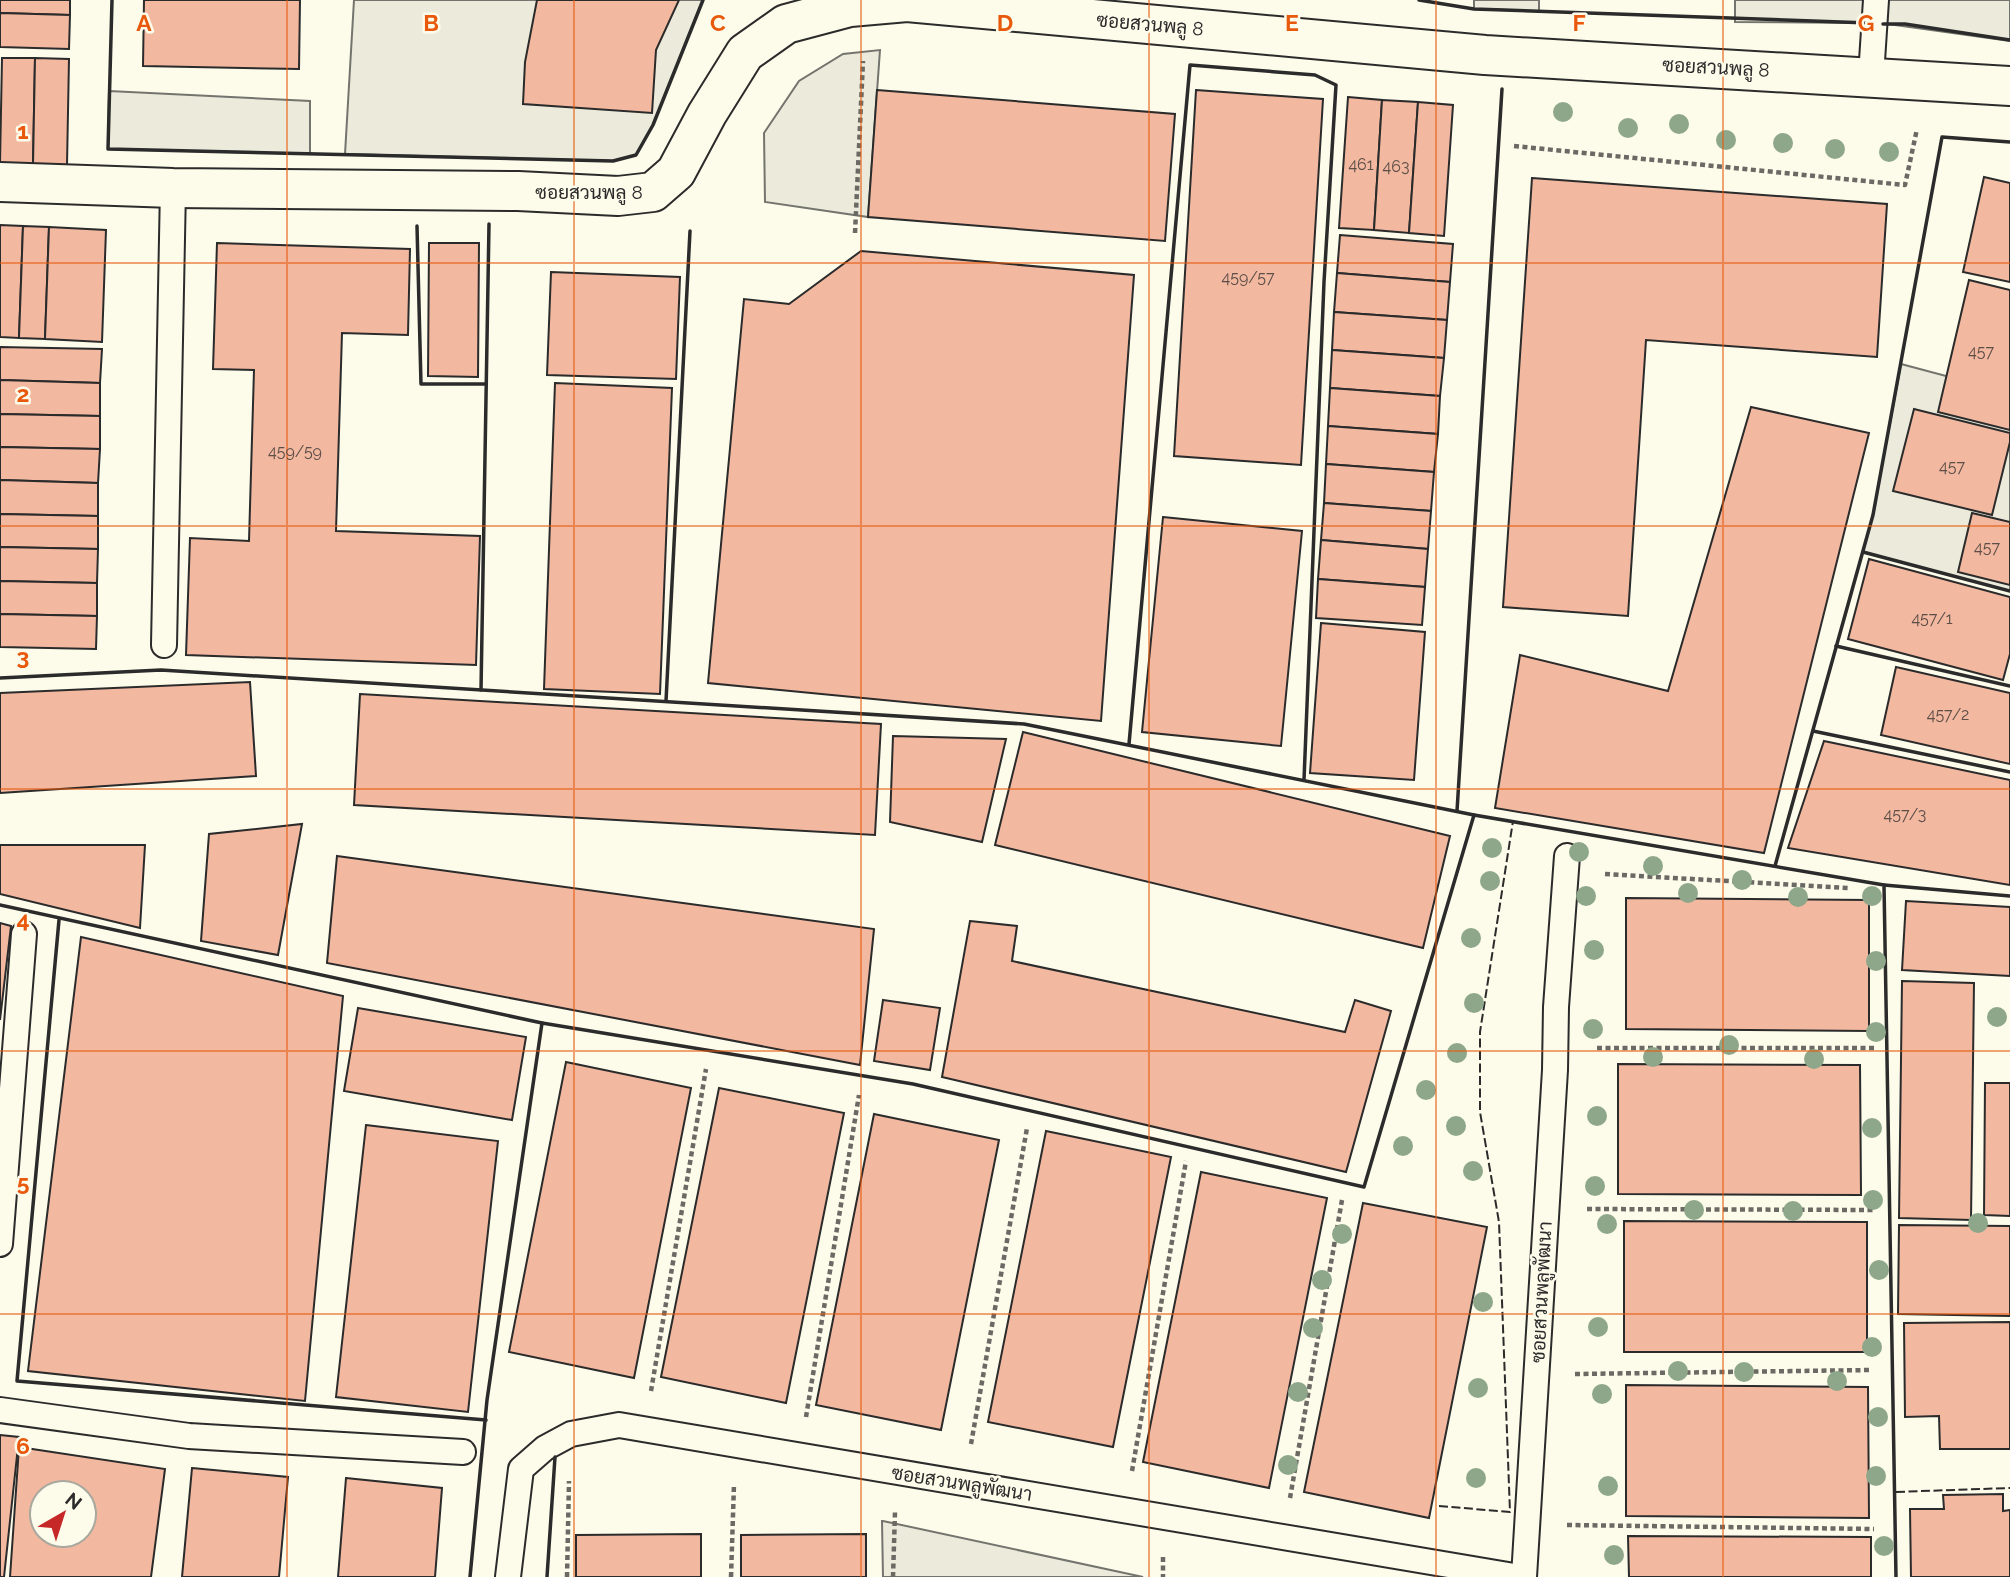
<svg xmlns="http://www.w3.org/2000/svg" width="2010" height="1577" font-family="Raleway,Sarabun,sans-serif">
	<rect width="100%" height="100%" fill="#fdfbea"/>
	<g fill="#ecebdb" stroke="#74746e" stroke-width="2">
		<polygon points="354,0 703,0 653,125 636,155 613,161 345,154"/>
		<polygon points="1474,0 1539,0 1539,11 1474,9"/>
		<polygon points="1735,0 1866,0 1864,23 1735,22"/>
		<polygon points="1888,0 2010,0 2010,41 1887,24"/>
		<polygon points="880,50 868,217 765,202 764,133 799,81 843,54"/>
		<polygon points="109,91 310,101 310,154 108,149"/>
		<polygon points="1901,364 2010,393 2010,591 1863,552 1873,515"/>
		<polygon points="882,1521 883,1521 1143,1577 883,1577"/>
	</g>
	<g fill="#f2b8a0" stroke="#2b2b2b" stroke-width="2" fill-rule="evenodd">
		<polygon points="0,0 70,0 70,15 0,13"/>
		<polygon points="144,0 300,0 299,69 143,66"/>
		<polygon points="537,0 679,0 656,50 652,113 523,104 525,62"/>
		<polygon points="0,13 70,15 69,49 0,47"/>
		<polygon points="2,58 35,58 33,164 0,163"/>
		<polygon points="35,58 69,59 67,165 33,164"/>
		<polygon points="877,90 1175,114 1165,241 868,217"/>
		<polygon points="1196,90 1323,99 1301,465 1174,456"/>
		<polygon points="1348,97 1382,100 1374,230 1339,228"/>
		<polygon points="1382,100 1418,102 1409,233 1374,230"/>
		<polygon points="1418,102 1453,105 1444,236 1409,233"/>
		<polygon points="1984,177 2010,183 2010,282 1963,272"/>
		<polygon points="1532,178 1887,204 1877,357 1646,340 1628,616 1503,607"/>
		<polygon points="0,225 23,226 19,338 0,337"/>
		<polygon points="23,226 49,227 45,339 19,338"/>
		<polygon points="49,227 106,230 102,342 45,339"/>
		<polygon points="1340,235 1453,244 1450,282 1337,273"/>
		<polygon points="217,243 410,249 408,335 342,333 336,531 480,536 476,665 186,655 190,538 249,541 254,370 213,369"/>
		<polygon points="429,243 479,243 478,377 428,376"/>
		<polygon points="861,251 1134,275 1101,721 708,683 744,299 789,304"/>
		<polygon points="551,272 680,277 676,379 547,375"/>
		<polygon points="1337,273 1450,282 1447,320 1334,312"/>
		<polygon points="1969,280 2010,290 2010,430 1938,412"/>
		<polygon points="1334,312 1447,320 1444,358 1332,350"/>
		<polygon points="0,347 102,349 100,383 0,380"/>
		<polygon points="1332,350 1444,358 1440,396 1330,388"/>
		<polygon points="0,380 100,383 100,416 0,414"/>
		<polygon points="555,383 672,388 660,694 544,689"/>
		<polygon points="1330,388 1440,396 1438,434 1328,426"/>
		<polygon points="1751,407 1869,433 1764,853 1495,808 1520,655 1668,691"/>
		<polygon points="1914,409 2010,433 2010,442 1992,515 1893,491"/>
		<polygon points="0,414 100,416 100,449 0,447"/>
		<polygon points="1328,426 1438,434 1434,472 1326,464"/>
		<polygon points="0,447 100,449 98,483 0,480"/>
		<polygon points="1326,464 1434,472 1431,511 1324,503"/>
		<polygon points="0,480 98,483 98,516 0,514"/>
		<polygon points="1324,503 1431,511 1428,549 1321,540"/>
		<polygon points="1972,513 2010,522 2010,585 1958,572"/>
		<polygon points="0,514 98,516 98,549 0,547"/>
		<polygon points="1163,517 1302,531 1281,746 1142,732"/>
		<polygon points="1321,540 1428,549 1425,587 1318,579"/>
		<polygon points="0,547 98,549 97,583 0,581"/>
		<polygon points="1869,559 2010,597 2010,654 2003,680 1848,639"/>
		<polygon points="1318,579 1425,587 1422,625 1316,618"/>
		<polygon points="0,581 97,583 97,616 0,614"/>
		<polygon points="0,614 97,616 96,649 0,647"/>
		<polygon points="1321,623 1425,632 1414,780 1310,773"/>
		<polygon points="1896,667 2010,693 2010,764 1881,735"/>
		<polygon points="250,682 256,776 0,793 0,693"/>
		<polygon points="360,694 881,724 875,835 354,805"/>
		<polygon points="1023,732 1450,836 1423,948 995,845"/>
		<polygon points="893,736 1006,739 982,842 890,822"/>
		<polygon points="1824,741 2010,780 2010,885 1788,848"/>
		<polygon points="302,824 278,955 201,941 209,834"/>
		<polygon points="0,845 145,845 140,928 0,894"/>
		<polygon points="337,856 874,929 860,1065 327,963"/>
		<polygon points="1626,898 1869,900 1869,1031 1626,1029"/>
		<polygon points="1906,901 2010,907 2010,976 1902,970"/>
		<polygon points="970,921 1017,926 1012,961 1345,1032 1355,1000 1391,1011 1346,1172 942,1077"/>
		<polygon points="0,923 11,926 0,1020"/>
		<polygon points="81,937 343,996 305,1401 28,1371"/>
		<polygon points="1902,981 1974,983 1971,1220 1899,1218"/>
		<polygon points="883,1000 940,1008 930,1070 874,1061"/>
		<polygon points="358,1008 526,1037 512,1120 344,1091"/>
		<polygon points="566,1062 691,1088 634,1378 509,1352"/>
		<polygon points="1618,1064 1860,1065 1861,1195 1618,1194"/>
		<polygon points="1985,1083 2010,1083 2010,1216 1984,1215"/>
		<polygon points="719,1088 844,1113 786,1403 661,1377"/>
		<polygon points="874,1114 999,1140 941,1430 816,1405"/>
		<polygon points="366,1125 498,1141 468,1412 336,1397"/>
		<polygon points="1046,1131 1171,1157 1113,1447 988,1422"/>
		<polygon points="1201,1172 1327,1198 1269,1488 1143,1462"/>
		<polygon points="1363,1203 1487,1227 1429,1518 1304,1492"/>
		<polygon points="1624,1221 1867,1222 1867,1352 1624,1352"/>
		<polygon points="1899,1225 2010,1226 2010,1316 1898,1314"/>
		<polygon points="2010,1322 2010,1449 1940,1449 1939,1416 1905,1417 1904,1323"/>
		<polygon points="1626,1385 1868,1387 1869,1518 1626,1516"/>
		<polygon points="0,1435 19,1437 4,1577 0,1577"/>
		<path d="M19,1447L165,1469L151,1577H10ZM42,1493H84V1535H42Z"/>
		<polygon points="192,1468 288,1477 279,1577 182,1577"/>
		<polygon points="346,1478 442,1488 435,1577 338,1577"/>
		<polygon points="2003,1494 2003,1511 2010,1510 2010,1577 1911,1577 1910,1509 1944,1509 1943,1495"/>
		<polygon points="701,1534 701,1577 576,1577 576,1535"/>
		<polygon points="866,1534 866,1577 741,1577 741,1535"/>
		<polygon points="1628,1536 1871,1537 1871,1577 1629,1577"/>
	</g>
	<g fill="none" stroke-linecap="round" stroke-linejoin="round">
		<defs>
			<g id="service">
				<polyline points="1871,76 1876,0"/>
				<polyline points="164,645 173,188"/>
				<polyline points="0,1244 24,934"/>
				<polyline points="0,1410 189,1436 463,1452"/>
				<polyline points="508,1577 521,1469 545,1448 571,1434 619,1425 1520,1577"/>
				<polyline points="1524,1577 1555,1070 1556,1007 1567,856"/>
			</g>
			<polyline id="minor" points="0,182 173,188 518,191 618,196 653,192 676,172 707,114 745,53 786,24 850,7 907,2 1485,55 2010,86"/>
		</defs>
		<use href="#service" stroke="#2b2b2b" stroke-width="28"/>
		<use href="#minor" stroke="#2b2b2b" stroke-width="42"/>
		<g stroke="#6a6964" stroke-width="4.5" stroke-dasharray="5 3.5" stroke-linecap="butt">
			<polyline points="1514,146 1905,185 1917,129"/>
			<polyline points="855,233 863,61"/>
			<polyline points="1605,874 1849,888"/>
			<polyline points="1597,1048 1876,1048"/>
			<polyline points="1587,1209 1873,1210"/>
			<polyline points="1575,1374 1872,1370"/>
			<polyline points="651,1391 706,1069"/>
			<polyline points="806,1417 859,1095"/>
			<polyline points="971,1444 1027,1128"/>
			<polyline points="1132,1471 1186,1161"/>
			<polyline points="1290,1498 1342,1200"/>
			<polyline points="1567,1525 1874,1529"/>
			<polyline points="1163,1557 1163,1577"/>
			<polyline points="567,1577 569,1481"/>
			<polyline points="731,1577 734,1484"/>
			<polyline points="893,1577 895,1512"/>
		</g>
		<use href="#service" stroke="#fdfbea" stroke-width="24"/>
		<use href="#minor" stroke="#fdfbea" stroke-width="38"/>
		<g stroke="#2b2b2b" stroke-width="2" stroke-dasharray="9 3.5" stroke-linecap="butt">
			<polyline points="1896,1492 2010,1488"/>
			<polyline points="1439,1506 1510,1512 1499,1222 1480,1112 1480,1032 1513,821"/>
		</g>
		<g stroke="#2b2b2b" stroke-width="3.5">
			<polyline points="112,0 108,149 613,161 636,155 653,125 703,0"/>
			<polyline points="1419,0 1474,9 1869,23"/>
			<polyline points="1883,24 1905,24 2010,40"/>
			<polyline points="417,226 421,384 486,384"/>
			<polyline points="1863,552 2010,591"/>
			<polyline points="1836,646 2010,686"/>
			<polyline points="0,678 161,670 1024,724 1474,815"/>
			<polyline points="481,690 489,224"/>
			<polyline points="666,701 690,231"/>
			<polyline points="1813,731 2010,772"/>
			<polyline points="1129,744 1190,65 1315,75 1336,85 1324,282 1304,780"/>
			<polyline points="1457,811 1502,89"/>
			<polyline points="1775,866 1873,515 1942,137 2010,142"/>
			<polyline points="1884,885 2010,896"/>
			<polyline points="0,905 542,1023"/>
			<polyline points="59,920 17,1381 486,1420"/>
			<polyline points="470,1577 487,1400 542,1023 913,1084 1364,1187 1474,815 1884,885 1896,1577"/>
			<polyline points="547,1577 555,1457"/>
		</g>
	</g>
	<g fill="#8ea78a">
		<circle cx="1563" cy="112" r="10"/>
		<circle cx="1679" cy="124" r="10"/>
		<circle cx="1628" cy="128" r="10"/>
		<circle cx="1726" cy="140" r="10"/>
		<circle cx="1783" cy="143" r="10"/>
		<circle cx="1835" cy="149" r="10"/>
		<circle cx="1889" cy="152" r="10"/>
		<circle cx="1492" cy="848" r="10"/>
		<circle cx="1579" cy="852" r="10"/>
		<circle cx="1653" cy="866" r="10"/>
		<circle cx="1742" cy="880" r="10"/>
		<circle cx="1490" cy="881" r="10"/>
		<circle cx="1688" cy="893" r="10"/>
		<circle cx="1586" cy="896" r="10"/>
		<circle cx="1872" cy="896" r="10"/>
		<circle cx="1798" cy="897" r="10"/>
		<circle cx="1471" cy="938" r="10"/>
		<circle cx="1594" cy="950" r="10"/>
		<circle cx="1876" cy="961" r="10"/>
		<circle cx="1474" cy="1003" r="10"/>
		<circle cx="1997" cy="1017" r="10"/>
		<circle cx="1593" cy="1029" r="10"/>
		<circle cx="1876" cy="1032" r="10"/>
		<circle cx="1729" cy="1045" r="10"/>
		<circle cx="1457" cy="1053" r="10"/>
		<circle cx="1653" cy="1057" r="10"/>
		<circle cx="1814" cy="1059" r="10"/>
		<circle cx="1426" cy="1090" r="10"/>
		<circle cx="1597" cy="1116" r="10"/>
		<circle cx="1456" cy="1126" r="10"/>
		<circle cx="1872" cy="1128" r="10"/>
		<circle cx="1403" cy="1146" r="10"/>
		<circle cx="1473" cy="1171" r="10"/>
		<circle cx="1595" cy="1186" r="10"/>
		<circle cx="1873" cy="1200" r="10"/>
		<circle cx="1694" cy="1210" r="10"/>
		<circle cx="1793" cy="1211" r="10"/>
		<circle cx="1978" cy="1223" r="10"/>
		<circle cx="1607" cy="1224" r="10"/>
		<circle cx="1342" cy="1234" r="10"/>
		<circle cx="1879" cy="1270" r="10"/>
		<circle cx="1322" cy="1280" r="10"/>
		<circle cx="1483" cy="1302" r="10"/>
		<circle cx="1598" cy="1327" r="10"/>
		<circle cx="1313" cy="1328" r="10"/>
		<circle cx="1872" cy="1347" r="10"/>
		<circle cx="1678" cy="1371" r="10"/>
		<circle cx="1744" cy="1372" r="10"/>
		<circle cx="1837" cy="1381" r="10"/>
		<circle cx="1478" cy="1388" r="10"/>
		<circle cx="1298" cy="1392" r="10"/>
		<circle cx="1602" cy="1394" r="10"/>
		<circle cx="1878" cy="1417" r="10"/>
		<circle cx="1288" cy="1465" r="10"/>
		<circle cx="1876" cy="1476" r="10"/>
		<circle cx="1476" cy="1478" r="10"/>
		<circle cx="1608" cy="1486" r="10"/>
		<circle cx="1884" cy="1546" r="10"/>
		<circle cx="1614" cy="1555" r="10"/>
	</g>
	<path fill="none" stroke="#e8590c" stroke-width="2" stroke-opacity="0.55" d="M287,0V1577M574,0V1577M861,0V1577M1149,0V1577M1436,0V1577M1723,0V1577M0,263H2010M0,526H2010M0,789H2010M0,1051H2010M0,1314H2010"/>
	<g text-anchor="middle" stroke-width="5" stroke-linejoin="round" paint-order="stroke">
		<g font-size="16" fill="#5d4e48">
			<text x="1361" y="170">461</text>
			<text x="1396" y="172">463</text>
			<text x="1248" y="283">459/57</text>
			<text x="1981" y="357">457</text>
			<text x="295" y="457">459/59</text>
			<text x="1952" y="472">457</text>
			<text x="1987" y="553">457</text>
			<text x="1932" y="624">457/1</text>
			<text x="1948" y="720">457/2</text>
			<text x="1905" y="820">457/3</text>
		</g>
		<g font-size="19" fill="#2b2b2b" stroke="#fdfbea">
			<text transform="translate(1150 24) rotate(5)" y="7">ซอยสวนพลู 8</text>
			<text transform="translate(1716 67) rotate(3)" y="7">ซอยสวนพลู 8</text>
			<text x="589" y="199">ซอยสวนพลู 8</text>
			<text transform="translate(1541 1292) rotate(-87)" y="7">ซอยสวนพลูพัฒนา</text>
			<text transform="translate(962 1483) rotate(9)" y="7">ซอยสวนพลูพัฒนา</text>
		</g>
	</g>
	<g font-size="23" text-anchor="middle" font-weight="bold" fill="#e8590c" stroke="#fdfbea" stroke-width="5" stroke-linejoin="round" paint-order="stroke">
		<text x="144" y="31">A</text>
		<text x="431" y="31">B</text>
		<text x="718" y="31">C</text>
		<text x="1005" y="31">D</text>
		<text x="1292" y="31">E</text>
		<text x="1579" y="31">F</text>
		<text x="1866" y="31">G</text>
		<text x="23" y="139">1</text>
		<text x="23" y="402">2</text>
		<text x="23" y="665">3</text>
		<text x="23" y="928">4</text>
		<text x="23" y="1191">5</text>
		<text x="23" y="1454">6</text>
	</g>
	<g transform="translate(63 1514) rotate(39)"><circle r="33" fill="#fdfbea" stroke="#a9a89e" stroke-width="2"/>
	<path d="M0-5L12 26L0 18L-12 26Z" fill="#c62828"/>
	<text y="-10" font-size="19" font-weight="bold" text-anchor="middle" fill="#2b2b2b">N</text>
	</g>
</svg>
